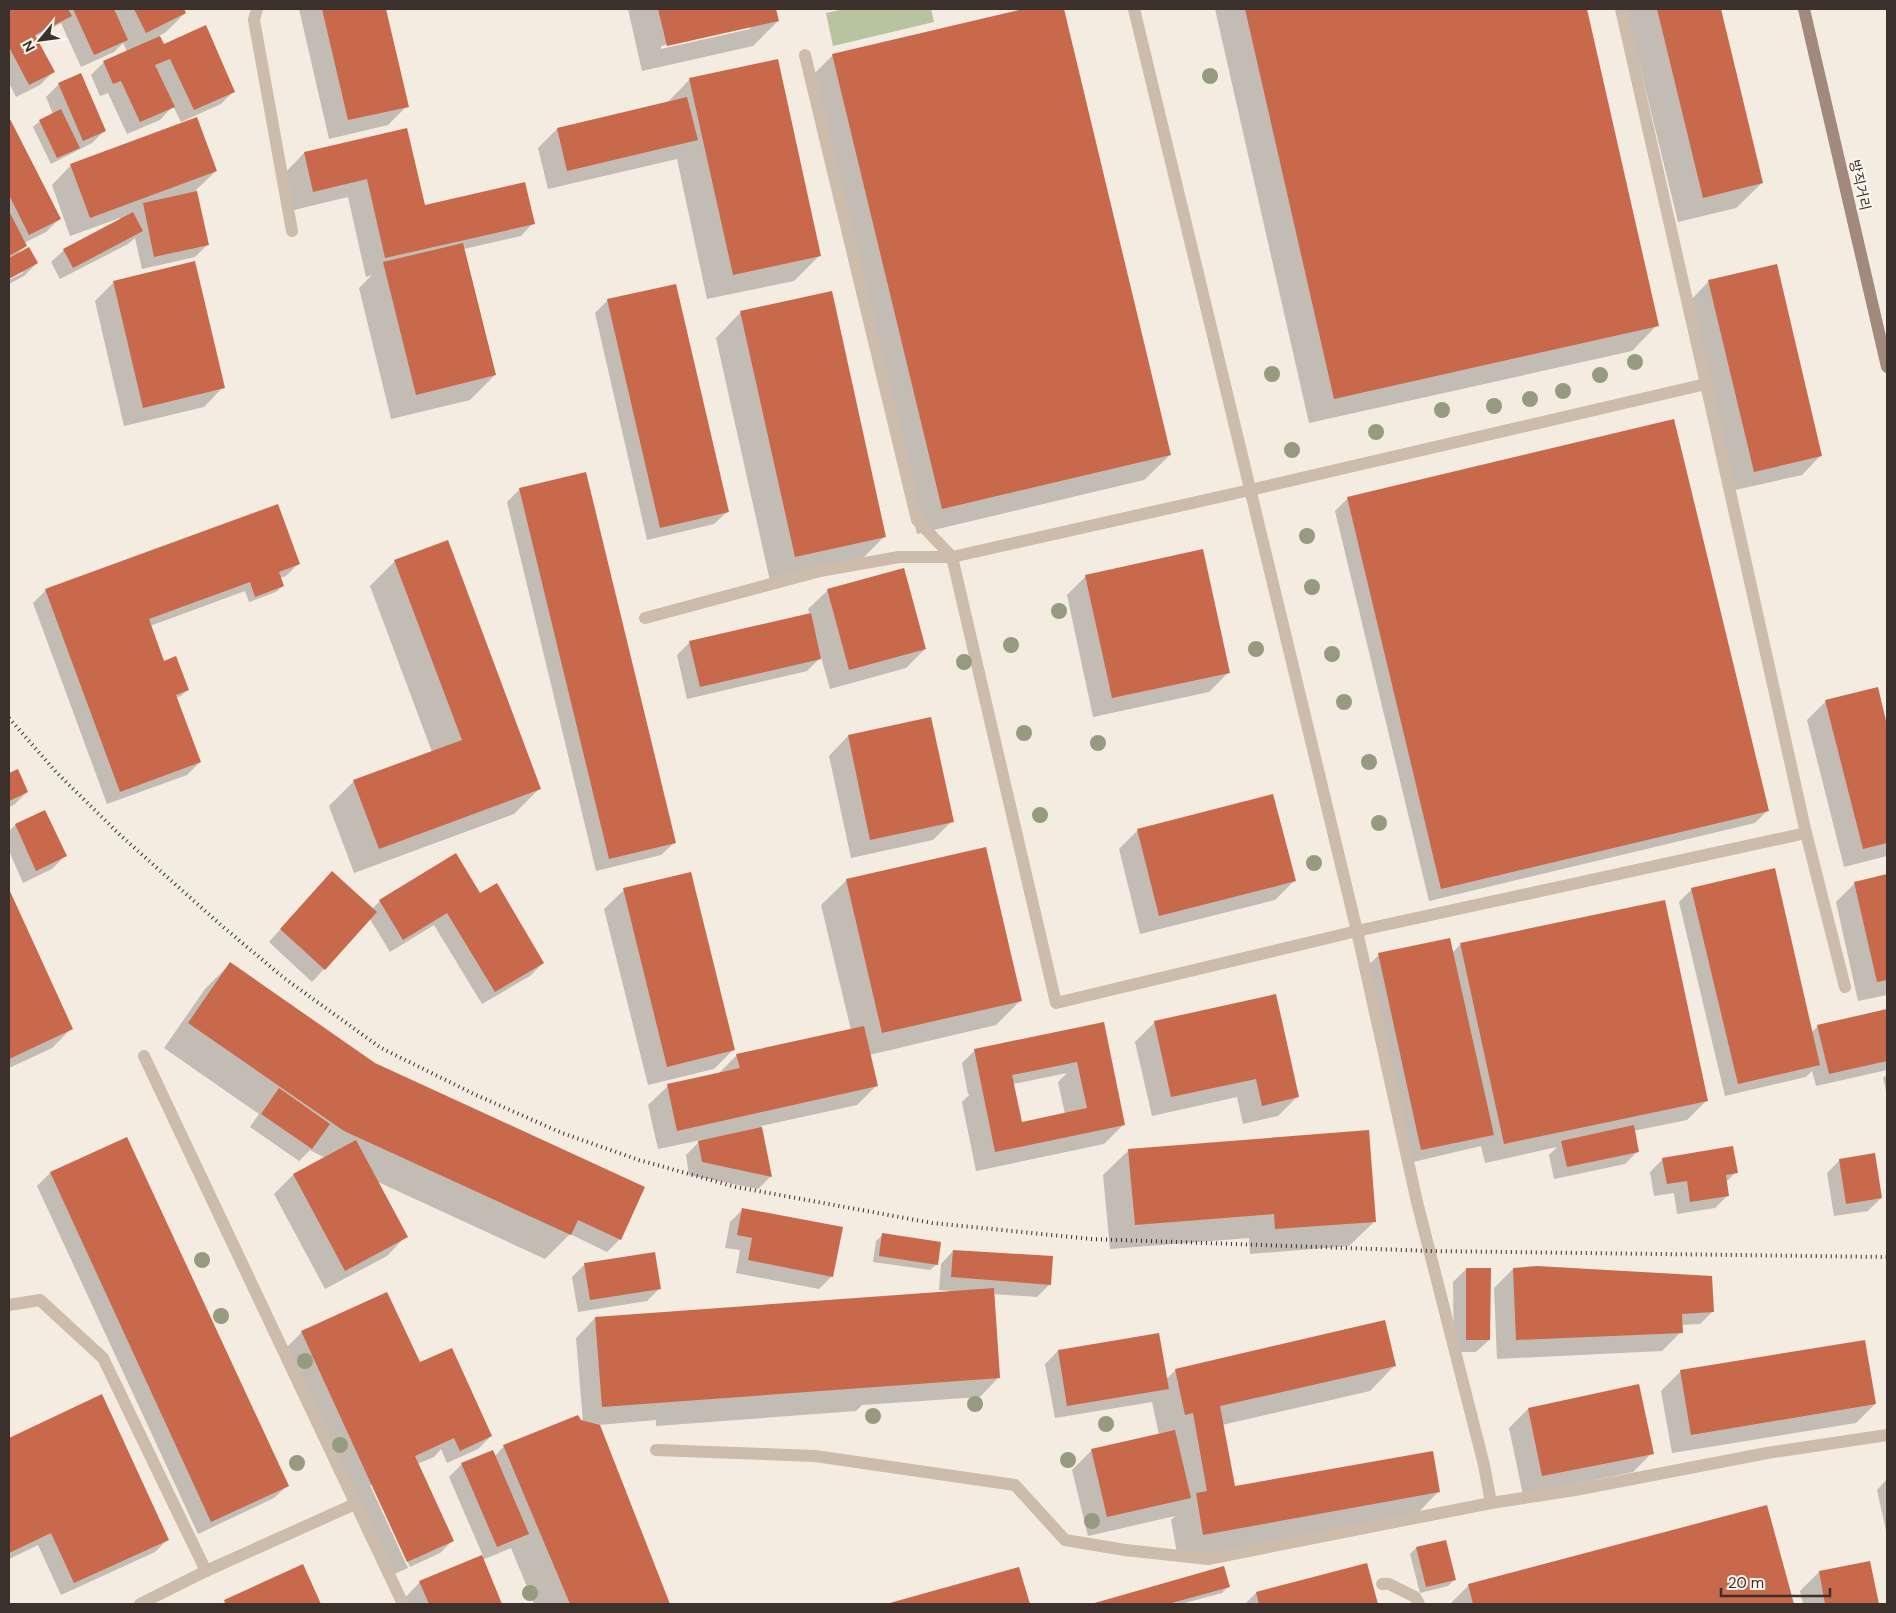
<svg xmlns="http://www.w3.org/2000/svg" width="1896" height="1613" font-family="'DM Sans','Noto Sans KR',sans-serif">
	<rect width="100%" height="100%" fill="#f4ebe1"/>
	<polygon fill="#b8c4a0" points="844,9 931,9 934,22 833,46 826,13"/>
	<g fill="#0003" fill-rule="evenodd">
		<polygon points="9,9 183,9 185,13 166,32 159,36 163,46 234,91 221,104 181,122 216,171 196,190 208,244 195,257 142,269 135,238 128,244 60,279 51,262 64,250 121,220 120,218 70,236 52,185 71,165 182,124 173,106 160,120 127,134 108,93 100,96 91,75 104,62 127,52 123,43 114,52 81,67 61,23 35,37 53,72 40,85 16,97 9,83"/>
		<polygon points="299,9 385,9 407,106 388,125 329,139"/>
		<path d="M628,9H775L778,21L753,46L642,71ZM750,26V29L661,49V46Z"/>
		<polygon points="1028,9 1063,9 1170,455 1144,480 917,534 808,80 833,55"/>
		<polygon points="1215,9 1585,9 1657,325 1632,351 1309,423"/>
		<polygon points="1626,9 1719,9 1762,183 1736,208 1678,222"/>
		<polygon points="690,79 819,256 794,281 707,299 677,159 548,189 538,148 557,129 667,103"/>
		<polygon points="59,84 104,131 92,143 51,164 33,127 40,121 53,114 46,97"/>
		<polygon points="9,119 59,219 46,232 24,243 25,246 17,254 37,263 24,276 9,284 9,280 23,273 23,270 9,277"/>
		<polygon points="406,130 424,206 533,223 521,236 464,249 495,375 470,400 391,419 359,288 372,275 366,277 348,197 294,210 285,173 304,153"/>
		<polygon points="1709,281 1821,455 1802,475 1735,490 1690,301"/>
		<polygon points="114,282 223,387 204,407 124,426 95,301"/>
		<polygon points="608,300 727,512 714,524 647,540 595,313"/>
		<polygon points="741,312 885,536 859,562 770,581 716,338"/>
		<polygon points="520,489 674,843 661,855 596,871 507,502"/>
		<polygon points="1348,498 1768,810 1755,823 1429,901 1335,511"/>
		<polygon points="395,561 539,789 514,814 354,873 329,806 354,781 432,752 370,586"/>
		<polygon points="299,563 286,576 280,578 283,586 276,592 249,602 245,591 150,626 163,662 187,690 181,696 176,698 200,762 187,775 107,804 33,603 46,590"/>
		<polygon points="1086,576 1229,672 1209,692 1093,717 1067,595"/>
		<polygon points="828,590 925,649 906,668 830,689 821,657 807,671 687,699 677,655 690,642 810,614 808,609"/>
		<polygon points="1877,688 1887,730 1887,856 1844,867 1807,720 1826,701"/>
		<polygon points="930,719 952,821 933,840 851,858 829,756 848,736"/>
		<polygon points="18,771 27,792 14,805 9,807 9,775"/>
		<polygon points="45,812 65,856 52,869 23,883 9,851 9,831 15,825"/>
		<polygon points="1138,830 1294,881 1275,900 1140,934 1119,849"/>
		<polygon points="1887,876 1887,995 1858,1001 1836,902 1855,883"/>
		<polygon points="847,880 1021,1000 996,1025 869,1055 876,1086 857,1105 761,1126 771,1176 758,1189 689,1175 686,1155 701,1140 658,1149 648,1105 668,1086 718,1074 737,1055 851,1030 821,905"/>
		<polygon points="319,886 372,909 380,901 480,895 543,963 530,976 482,1004 434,925 390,952 370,919 312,982 269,942"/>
		<polygon points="1692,889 1812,1032 1818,1026 1887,1010 1887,1070 1816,1086 1812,1071 1806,1077 1725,1096 1679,902"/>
		<polygon points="624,890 733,1050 714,1069 648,1085 604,909"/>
		<polygon points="9,893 71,1029 52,1048 9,1068"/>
		<polygon points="1461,944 1707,1100 1687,1120 1633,1131 1638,1151 1625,1164 1554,1179 1549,1155 1557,1147 1485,1163 1481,1146 1409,1163 1366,967 1379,955 1452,953"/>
		<polygon points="230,964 620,1239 607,1252 570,1234 545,1259 378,1182 406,1236 387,1256 325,1289 274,1194 293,1175 325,1158 310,1150 299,1161 250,1127 259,1114 164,1048 205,989"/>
		<polygon points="1155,1022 1297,1097 1278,1116 1243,1124 1237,1097 1152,1116 1135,1042"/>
		<path d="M1103,1024L1123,1125L1104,1144L976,1171L962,1102L970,1094H968L962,1063L975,1050ZM1067,1073L1058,1082L1065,1114L1021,1123L1013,1084Z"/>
		<polygon points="1887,1074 1887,1095 1883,1078"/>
		<polygon points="126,1139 287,1486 274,1498 198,1534 37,1186 50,1173"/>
		<polygon points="1129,1150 1375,1221 1349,1246 1250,1254 1249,1238 1110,1249 1103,1175"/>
		<polygon points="1663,1159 1736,1172 1726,1182 1728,1195 1715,1208 1677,1214 1674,1193 1654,1196 1650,1172"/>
		<polygon points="1840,1160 1881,1198 1868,1211 1834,1216 1827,1173"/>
		<polygon points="743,1209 832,1276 819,1289 736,1273 740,1250 725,1248 730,1222"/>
		<polygon points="883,1235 937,1264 930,1270 873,1262 876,1241"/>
		<polygon points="953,1251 1050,1284 1037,1297 993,1294 999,1377 980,1397 862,1405 856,1411 656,1426 656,1420 598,1425 669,1604 534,1604 511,1548 482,1560 501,1604 402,1604 401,1602 420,1582 483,1556 449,1477 462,1464 495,1456 504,1446 583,1422 576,1338 595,1318 951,1292 951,1291 939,1290 941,1264"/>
		<polygon points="585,1264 660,1288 647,1301 578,1312 572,1277"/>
		<polygon points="1466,1269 1489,1340 1476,1352 1454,1352 1453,1282"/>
		<polygon points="1513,1269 1713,1311 1700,1324 1681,1325 1681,1332 1662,1351 1497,1359 1494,1288"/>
		<polygon points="386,1293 419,1365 491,1436 478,1449 447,1463 441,1449 434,1457 417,1464 453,1540 440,1553 410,1567 373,1485 370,1485 408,1568 394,1574 282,1352 302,1332"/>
		<polygon points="1058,1351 1166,1379 1176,1370 1395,1365 1370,1391 1222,1425 1234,1488 1439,1491 1414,1517 1178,1559 1171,1520 1175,1516 1088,1536 1072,1470 1091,1451 1159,1435 1152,1402 1055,1418 1045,1364"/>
		<polygon points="1680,1372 1875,1404 1856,1423 1672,1453 1661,1391"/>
		<polygon points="102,1396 168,1539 155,1552 61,1595 38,1545 9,1559 9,1439"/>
		<polygon points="1528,1409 1652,1453 1633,1472 1523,1495 1509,1428"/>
		<polygon points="1887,1479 1887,1535 1877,1490"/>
		<polygon points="1766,1507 1792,1604 1450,1604 1469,1585"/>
		<polygon points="1445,1541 1454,1580 1448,1586 1420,1593 1410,1554 1416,1548"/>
		<polygon points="1869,1562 1877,1604 1803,1604 1800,1591 1819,1572"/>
		<polygon points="1366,1564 1377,1604 1245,1604 1256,1593"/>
		<polygon points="302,1566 320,1604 222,1604 225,1601"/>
		<polygon points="1018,1568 1028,1604 889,1604"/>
		<polygon points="1223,1568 1228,1587 1222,1593 1181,1604 1093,1604"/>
	</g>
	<g fill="#c8694b" fill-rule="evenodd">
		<polygon points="9,9 68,9 72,16 35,35 55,72 29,85 9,47"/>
		<polygon points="73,9 114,9 128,40 94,55"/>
		<polygon points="134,9 184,9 186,13 146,33"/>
		<polygon points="322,9 386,9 409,107 348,120"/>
		<polygon points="658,9 776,9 779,21 667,46"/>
		<polygon points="1023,9 1064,9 1171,455 942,509 832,54"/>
		<polygon points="1245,9 1587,9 1659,326 1334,399"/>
		<polygon points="1657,9 1721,9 1763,183 1703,198"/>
		<polygon points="206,25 235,92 194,110 170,59 155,65 175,107 140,122 121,81 113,84 103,61 160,36 164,44"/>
		<polygon points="778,59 821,256 733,275 689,78"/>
		<polygon points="81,73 106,131 83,141 58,83"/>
		<polygon points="687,97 698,140 567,171 557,128"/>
		<polygon points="61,109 80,148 57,158 39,120"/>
		<polygon points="9,117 61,219 29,235 9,195"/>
		<polygon points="197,117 217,171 90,218 70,164"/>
		<polygon points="407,128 425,205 525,182 535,224 385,258 367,179 313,192 304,152"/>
		<polygon points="197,191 209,245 154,257 143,203"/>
		<polygon points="9,211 27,246 9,256"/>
		<polygon points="133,212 143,231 73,268 63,249"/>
		<polygon points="463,243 496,375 416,395 383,262"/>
		<polygon points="29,247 38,263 9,279 9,258"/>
		<polygon points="195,261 225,388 143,408 113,281"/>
		<polygon points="1777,264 1822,456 1754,472 1708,280"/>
		<polygon points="676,284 729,512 660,528 607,299"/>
		<polygon points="832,291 886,537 795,557 740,311"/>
		<polygon points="1674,419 1769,811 1441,889 1347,497"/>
		<polygon points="586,472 676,843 609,859 519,488"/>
		<polygon points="278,504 300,564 279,572 284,586 255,597 250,582 149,619 164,661 176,656 189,690 176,695 201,762 120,792 45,589"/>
		<polygon points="448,540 541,789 379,849 353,780 462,740 394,560"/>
		<polygon points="1203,549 1230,673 1112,698 1085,575"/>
		<polygon points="904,568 926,649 849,670 827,589"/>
		<polygon points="811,613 821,659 700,687 689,641"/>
		<polygon points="1878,687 1887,725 1887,843 1863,849 1825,700"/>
		<polygon points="931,717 954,822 870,840 848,735"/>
		<polygon points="18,769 28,792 9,801 9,773"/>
		<polygon points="1273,794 1296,881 1159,916 1137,829"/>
		<polygon points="45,810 67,856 36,871 15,824"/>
		<polygon points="986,847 1022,1001 882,1033 846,879"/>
		<polygon points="456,853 480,893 497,883 544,963 495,992 447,913 403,940 379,900"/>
		<polygon points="1775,868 1820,1065 1738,1084 1691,888"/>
		<polygon points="332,871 377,912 325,970 280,929"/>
		<polygon points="691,872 735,1050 667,1067 623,888"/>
		<polygon points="1887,874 1887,980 1877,982 1854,882"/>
		<polygon points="9,889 73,1029 9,1059"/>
		<polygon points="1665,900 1708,1101 1504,1144 1460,943"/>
		<polygon points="1450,938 1494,1135 1421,1150 1378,953"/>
		<polygon points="230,962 375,1063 645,1187 621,1240 578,1220 571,1235 344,1131 188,1023"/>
		<polygon points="1276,994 1299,1097 1262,1106 1256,1079 1171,1097 1154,1021"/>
		<polygon points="1887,1009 1887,1061 1829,1074 1817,1025"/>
		<path d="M1104,1022L1125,1125L995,1152L974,1049ZM1077,1062L1087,1108L1022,1122L1012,1075Z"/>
		<polygon points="864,1026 878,1086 677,1131 667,1084 740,1068 736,1054"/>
		<polygon points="279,1088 330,1124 312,1149 261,1114"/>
		<polygon points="1634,1125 1639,1152 1567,1167 1561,1141"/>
		<polygon points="762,1127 772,1177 702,1162 698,1141"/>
		<polygon points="1369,1130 1376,1222 1275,1229 1274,1214 1135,1225 1128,1149"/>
		<polygon points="127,1137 289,1486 211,1522 50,1172"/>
		<polygon points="356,1140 408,1237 345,1271 293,1174"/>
		<polygon points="1733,1146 1738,1173 1726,1175 1729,1196 1690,1202 1687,1181 1667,1184 1662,1158"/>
		<polygon points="1875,1153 1882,1198 1846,1204 1839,1159"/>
		<polygon points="742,1208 843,1227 833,1277 748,1260 752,1238 737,1235"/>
		<polygon points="882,1233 941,1242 938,1265 879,1256"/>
		<polygon points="953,1250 1053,1256 1051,1285 951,1277"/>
		<polygon points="655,1252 661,1289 590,1300 584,1263"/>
		<polygon points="1537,1266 1712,1276 1714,1312 1682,1314 1683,1333 1516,1340 1513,1268"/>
		<polygon points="1466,1268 1491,1268 1490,1340 1466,1340"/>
		<polygon points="994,1288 1000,1378 602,1407 595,1317"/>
		<polygon points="387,1292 420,1362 452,1348 492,1436 460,1451 454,1438 415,1456 454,1541 407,1562 301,1331"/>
		<polygon points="1385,1320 1396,1366 1220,1406 1235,1486 1433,1451 1440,1492 1203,1535 1196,1493 1207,1491 1193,1413 1185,1415 1175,1369"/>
		<polygon points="1159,1333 1169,1389 1067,1406 1058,1350"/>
		<polygon points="1865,1340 1876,1404 1691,1435 1680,1370"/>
		<polygon points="1639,1384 1654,1454 1542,1476 1528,1408"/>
		<polygon points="102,1394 169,1540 74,1583 51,1533 9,1553 9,1438"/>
		<polygon points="578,1415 581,1420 600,1425 670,1604 570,1604 503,1445"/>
		<polygon points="1175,1430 1191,1498 1107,1517 1091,1449"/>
		<polygon points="493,1450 529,1534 497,1547 461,1463"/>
		<polygon points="1767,1505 1794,1604 1473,1604 1468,1584"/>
		<polygon points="1446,1540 1456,1580 1426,1587 1416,1547"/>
		<polygon points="482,1555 502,1604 429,1604 419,1581"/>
		<polygon points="1870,1561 1879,1604 1825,1604 1819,1571"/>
		<polygon points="1367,1563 1378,1604 1259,1604 1256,1592"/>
		<polygon points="303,1564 321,1604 226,1604 224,1600"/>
		<polygon points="1224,1566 1230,1587 1168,1604 1091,1604"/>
		<polygon points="1019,1567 1030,1604 886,1604"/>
	</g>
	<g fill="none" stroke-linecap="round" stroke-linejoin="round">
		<g stroke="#cdbbac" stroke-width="12">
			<polyline points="1134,9 1357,931 1417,1202 1484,1465 1491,1503"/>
			<polyline points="1621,9 1706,384 1806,833 1845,987"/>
			<polyline points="805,55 917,520 952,557 1056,1003 1357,931 1806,833"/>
			<polyline points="645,618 820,571 899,557 952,557 1250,490 1706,384"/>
			<polyline points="656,1450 815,1456 1015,1485 1065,1540 1125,1550 1208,1559 1491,1503 1575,1490 1767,1453 1887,1435"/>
			<polyline points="1382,1584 1389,1584 1415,1597 1419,1604"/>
		</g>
		<g stroke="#cdbbac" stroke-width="12">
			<polyline points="257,9 254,20 292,231"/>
			<polyline points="144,1056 403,1604"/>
			<polyline points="9,1305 40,1300 103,1358 206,1571"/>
			<polyline points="140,1604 206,1571 355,1504"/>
		</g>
		<polyline stroke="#a18a7d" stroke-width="12" points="1804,9 1887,367"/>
		<polyline stroke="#3b302b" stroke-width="4" stroke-dasharray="1 4" stroke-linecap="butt" points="9,718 56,772 119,834 222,926 284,978 381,1048 476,1095 562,1133 639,1160 736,1187 932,1223 1091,1239 1431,1251 1887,1257"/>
	</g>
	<g fill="#969b7f">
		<circle cx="1210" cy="76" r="8"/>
		<circle cx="1635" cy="362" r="8"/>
		<circle cx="1272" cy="374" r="8"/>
		<circle cx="1600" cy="375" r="8"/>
		<circle cx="1563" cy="391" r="8"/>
		<circle cx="1530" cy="399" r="8"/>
		<circle cx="1494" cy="406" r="8"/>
		<circle cx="1442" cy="410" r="8"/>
		<circle cx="1376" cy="432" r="8"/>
		<circle cx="1292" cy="450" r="8"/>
		<circle cx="1307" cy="536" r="8"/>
		<circle cx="1312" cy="587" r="8"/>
		<circle cx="1059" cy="611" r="8"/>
		<circle cx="1011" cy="645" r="8"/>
		<circle cx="1256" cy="649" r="8"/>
		<circle cx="1332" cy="654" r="8"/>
		<circle cx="964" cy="662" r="8"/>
		<circle cx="1344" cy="702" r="8"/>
		<circle cx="1024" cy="733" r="8"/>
		<circle cx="1098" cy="743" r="8"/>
		<circle cx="1369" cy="762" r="8"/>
		<circle cx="1040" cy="815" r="8"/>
		<circle cx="1379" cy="823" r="8"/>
		<circle cx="1314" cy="863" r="8"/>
		<circle cx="202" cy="1260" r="8"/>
		<circle cx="221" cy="1316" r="8"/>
		<circle cx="305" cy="1361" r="8"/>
		<circle cx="975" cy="1404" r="8"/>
		<circle cx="873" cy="1416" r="8"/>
		<circle cx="1106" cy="1424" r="8"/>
		<circle cx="340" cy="1445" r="8"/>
		<circle cx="1068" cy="1460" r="8"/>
		<circle cx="297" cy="1463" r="8"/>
		<circle cx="1092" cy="1521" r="8"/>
		<circle cx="530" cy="1593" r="8"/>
	</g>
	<g text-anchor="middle" stroke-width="5" stroke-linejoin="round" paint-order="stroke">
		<g font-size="14" fill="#3b302b" stroke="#fbf5ee">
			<text transform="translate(1860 185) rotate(77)" y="5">방직거리</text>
		</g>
	</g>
	<rect width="1896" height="1613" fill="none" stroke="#3b302b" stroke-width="20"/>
	<g transform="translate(40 40) rotate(241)" stroke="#fbf5ee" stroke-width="4" paint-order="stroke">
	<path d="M0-4L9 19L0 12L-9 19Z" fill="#3b302b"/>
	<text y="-8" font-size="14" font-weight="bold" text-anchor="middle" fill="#3b302b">N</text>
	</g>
	<path d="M1721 1588v8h109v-8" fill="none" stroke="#3b302b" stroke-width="2.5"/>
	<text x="1728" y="1588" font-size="15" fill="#3b302b" stroke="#fbf5ee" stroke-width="4" paint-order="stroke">20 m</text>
</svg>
